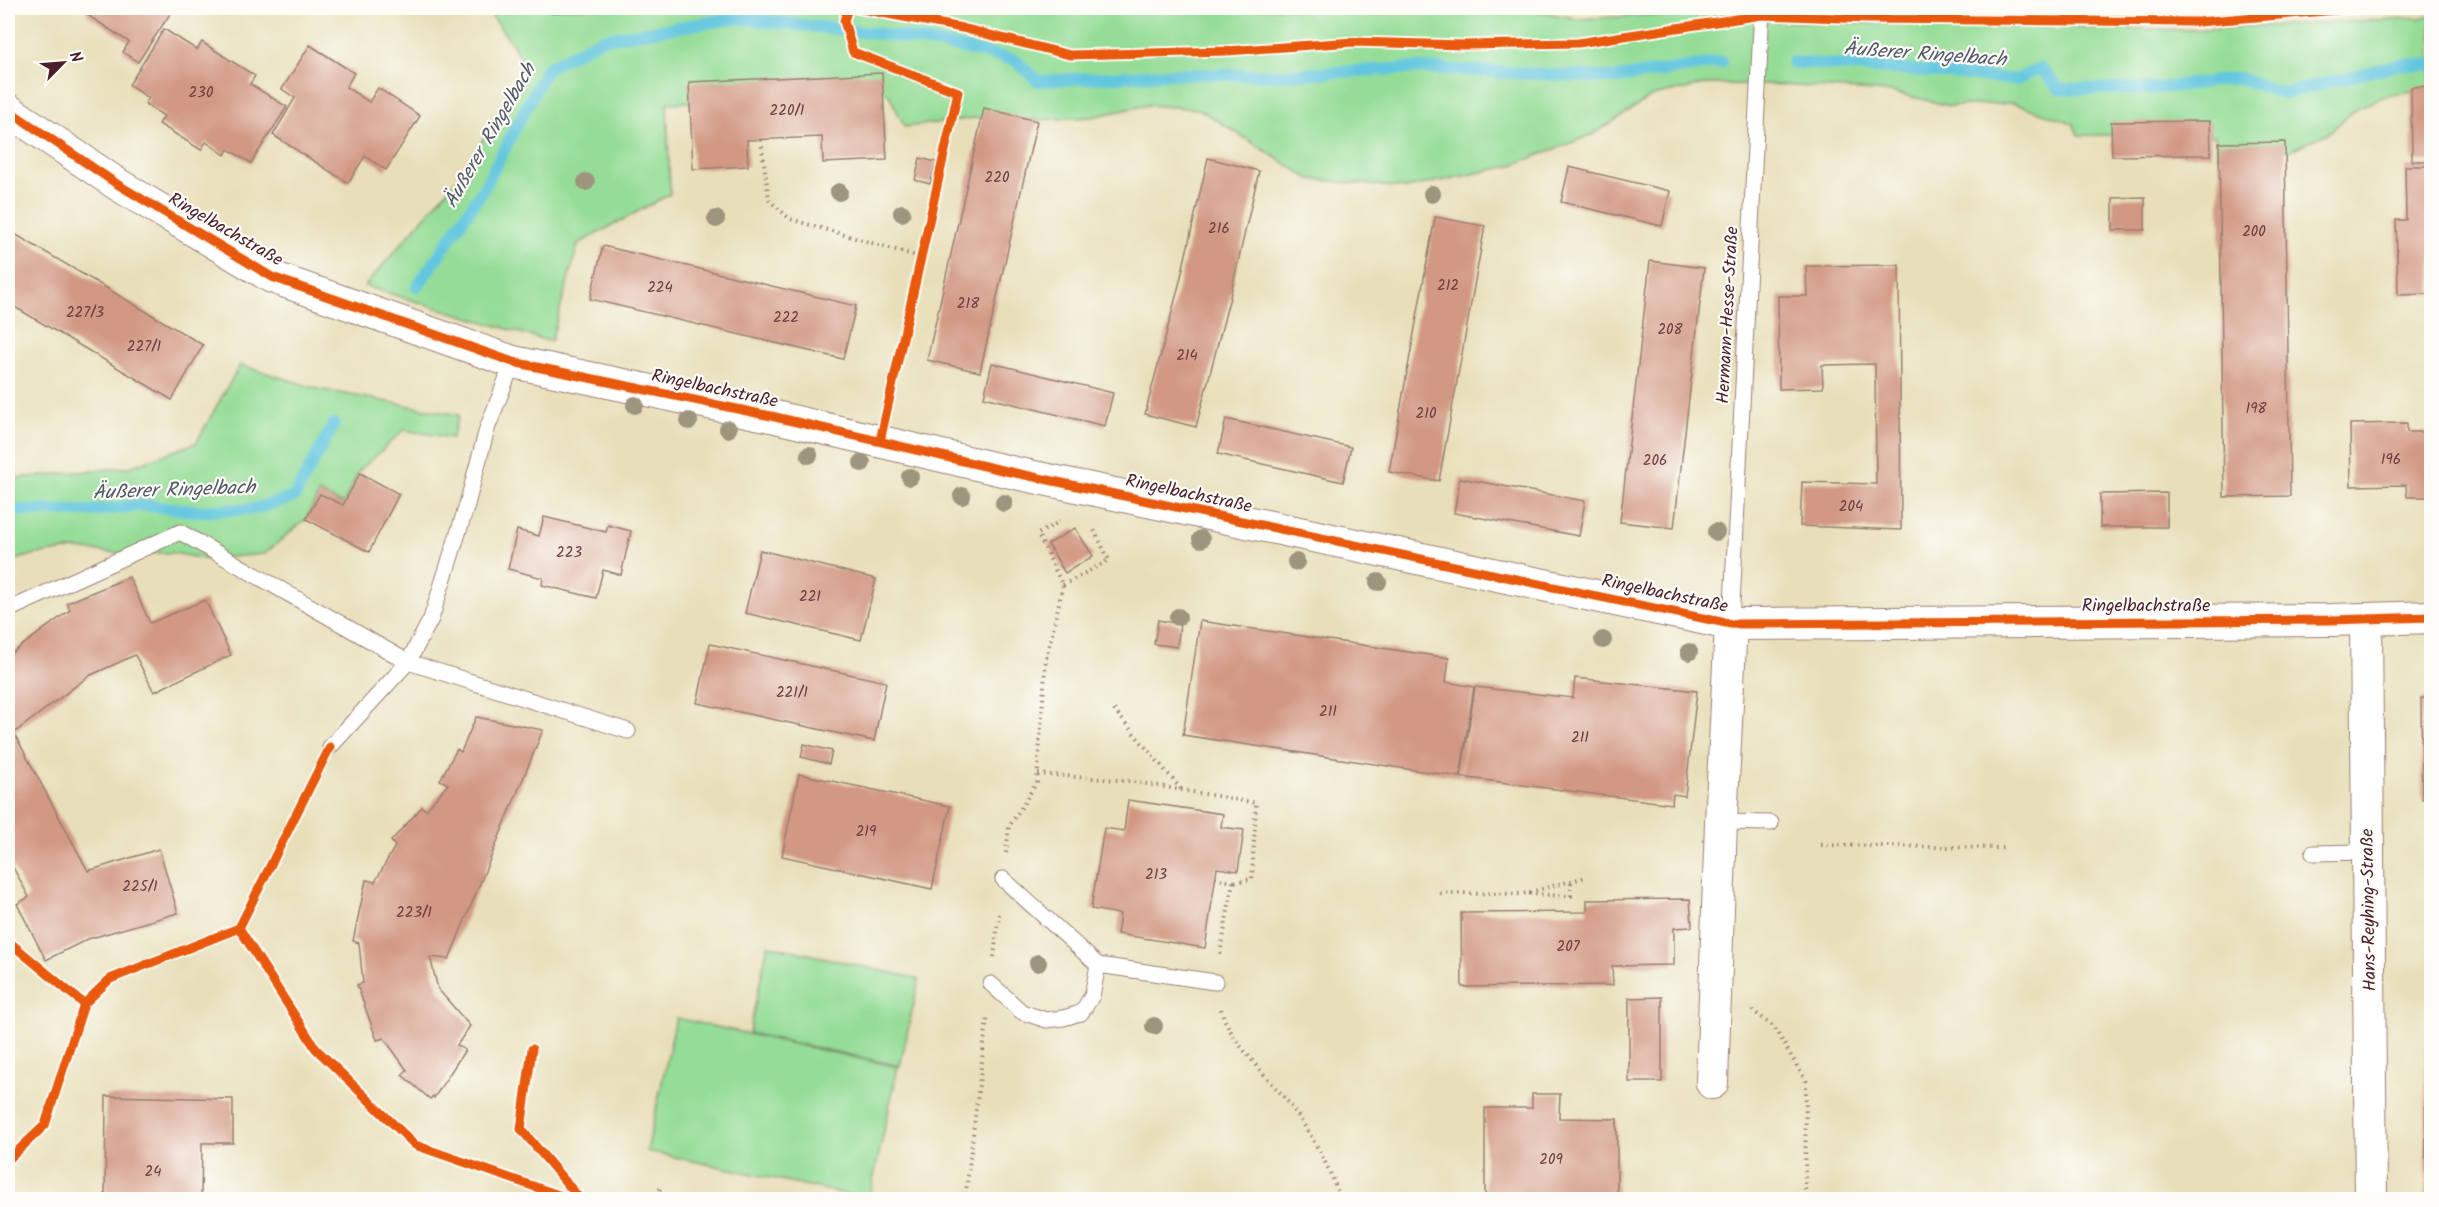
<svg xmlns="http://www.w3.org/2000/svg" width="2439" height="1207" font-family="Kalam,sans-serif">
	<rect width="100%" height="100%" fill="#fdfcf7"/>
	<filter id="ink" filterUnits="userSpaceOnUse"><feTurbulence type="fractalNoise" baseFrequency=".0167" numOctaves="2"/><feDisplacementMap in="SourceGraphic" scale="12" xChannelSelector="R" yChannelSelector="G"/><feConvolveMatrix kernelMatrix="1 2 1 2 8 2 1 2 1" color-interpolation-filters="sRGB"/></filter>
	<filter id="wash" filterUnits="userSpaceOnUse"><feTurbulence type="fractalNoise" baseFrequency=".008" numOctaves="4" result="noise"/><feDisplacementMap in="SourceGraphic" scale="24" xChannelSelector="R" yChannelSelector="G"/><feGaussianBlur stdDeviation="1.35" result="paint"/><feColorMatrix in="noise" values="0 0 0 0 0 0 0 0 0 0 0 0 0 0 0 0 0 1.4 0 .05"/><feComposite in="paint" operator="in"/></filter>
	<g filter="url(#wash)">
		<rect width="100%" height="100%" fill="#e8dfba"/>
		<g fill="#95dd97" stroke="#707e61" stroke-width="1.5">
			<polygon points="486,8 1521,8 1579,19 1727,11 1768,21 2191,30 2431,17 2431,89 2390,94 2357,108 2328,133 2291,150 2218,156 2215,136 2078,135 2073,123 2013,103 1950,106 1891,92 1764,84 1708,84 1652,96 1594,134 1510,166 1406,188 1310,179 1199,109 1148,105 1091,117 1040,120 974,118 905,127 888,93 667,103 670,194 578,244 551,342 365,286 464,171 526,68 511,42"/>
			<polygon points="240,365 318,389 459,415 452,438 404,430 358,472 343,504 319,493 306,519 264,554 204,559 174,553 117,553 76,549 36,554 12,561 8,565 8,479 130,467 196,443"/>
			<polygon points="768,945 919,979 900,1066 749,1033"/>
			<polygon points="676,1018 898,1067 869,1199 647,1151"/>
		</g>
		<g fill="none" stroke-linecap="round" stroke-linejoin="round">
			<g stroke="#62c6df" stroke-width="12">
				<polyline points="1792,62 1950,73 2016,80 2040,68 2060,89 2151,89 2240,78 2283,94 2401,64 2432,65"/>
				<polyline points="417,287 483,190 547,68 602,39 737,18 882,34 958,47 1015,60 1038,81 1164,74 1279,75 1418,68 1617,78 1722,62"/>
				<polyline points="8,510 92,511 142,505 197,511 254,509 294,497 334,424"/>
			</g>
		</g>
		<g id="blocks">
			<g fill="#d29883">
				<polygon points="91,8 174,8 138,62 123,52 129,42 86,14"/>
				<polygon points="164,29 197,50 202,42 255,76 250,84 287,107 251,163 228,149 225,155 206,142 201,150 159,124 164,116 145,104 149,98 129,85"/>
				<polygon points="310,45 354,73 346,87 369,102 378,88 420,116 386,170 365,156 348,183 273,135 295,98 282,89"/>
				<polygon points="882,73 887,160 823,163 822,137 747,140 748,166 693,169 689,82"/>
				<polygon points="2432,86 2432,161 2412,161 2411,87"/>
				<polygon points="984,108 1037,121 980,372 927,360"/>
				<polygon points="2210,121 2211,155 2112,156 2111,122"/>
				<polygon points="2285,142 2290,496 2224,497 2219,143"/>
				<polygon points="920,158 936,162 930,184 915,180"/>
				<polygon points="1208,158 1259,171 1230,297 1196,427 1145,414 1179,285"/>
				<polygon points="2405,166 2432,166 2432,294 2398,295 2396,220 2406,220"/>
				<polygon points="1569,167 1670,191 1662,226 1561,202"/>
				<polygon points="2145,197 2145,230 2113,230 2113,198"/>
				<polygon points="1435,217 1485,226 1439,481 1389,472"/>
				<polygon points="8,230 203,345 172,400 8,303"/>
				<polygon points="603,246 856,306 843,359 590,299"/>
				<polygon points="1650,261 1704,268 1674,528 1620,522"/>
				<polygon points="1899,265 1901,530 1800,526 1802,482 1876,484 1875,364 1822,365 1823,388 1779,389 1778,296 1807,296 1806,266"/>
				<polygon points="992,363 1113,393 1105,426 984,397"/>
				<polygon points="1226,419 1351,447 1343,482 1218,454"/>
				<polygon points="2407,423 2407,432 2432,432 2432,497 2407,497 2406,485 2351,486 2350,424"/>
				<polygon points="360,473 399,494 369,552 306,519 320,494 343,505"/>
				<polygon points="1460,478 1585,501 1579,536 1454,513"/>
				<polygon points="2167,493 2167,527 2100,527 2100,494"/>
				<polygon points="544,517 606,532 608,525 631,531 621,575 603,570 596,598 542,585 543,578 508,569 517,530 539,536"/>
				<polygon points="1075,528 1093,556 1065,573 1048,544"/>
				<polygon points="760,550 876,579 861,640 745,613"/>
				<polygon points="129,577 150,623 205,600 231,655 154,692 135,655 89,676 14,733 88,871 159,849 178,913 88,939 46,960 17,904 29,897 8,858 8,656 70,610 67,603"/>
				<polygon points="1158,620 1180,624 1177,647 1154,644"/>
				<polygon points="1200,621 1449,658 1446,682 1474,687 1460,777 1183,735"/>
				<polygon points="710,644 886,682 874,741 697,703"/>
				<polygon points="1575,678 1697,691 1685,796 1673,794 1672,804 1461,777 1475,687 1573,698"/>
				<polygon points="2421,698 2432,698 2432,799 2422,799"/>
				<polygon points="476,717 543,730 449,959 430,957 438,989 470,1026 457,1045 465,1050 434,1098 433,1096 430,1099 402,1075 407,1070 384,1038 377,1040 357,985 363,983 359,943 353,941 366,880 375,882 395,846 391,841 422,807 426,810 448,784 440,780 457,749 461,752"/>
				<polygon points="804,744 832,751 829,764 801,757"/>
				<polygon points="799,774 950,806 932,889 782,856"/>
				<polygon points="1128,800 1223,814 1221,827 1244,830 1238,871 1217,868 1205,948 1117,934 1120,914 1091,909 1104,828 1124,831"/>
				<polygon points="1690,899 1692,927 1674,928 1674,965 1612,966 1613,985 1462,987 1461,913 1587,912 1587,900"/>
				<polygon points="1662,997 1662,1082 1629,1082 1629,998"/>
				<polygon points="2425,1047 2432,1047 2432,1200 2426,1200"/>
				<polygon points="1532,1094 1560,1094 1559,1118 1617,1119 1617,1200 1485,1200 1485,1108 1532,1108"/>
				<polygon points="106,1096 233,1099 233,1143 202,1143 201,1200 105,1200"/>
			</g>
		</g>
	</g>
	<g filter="url(#ink)">
		<use href="#blocks" fill-opacity="0" stroke="#997f72" stroke-width="1.5"/>
		<g fill="none" stroke-linecap="round" stroke-linejoin="round">
			<defs>
				<g id="service">
					<polyline points="8,610 180,532 408,662 628,731"/>
					<polyline points="1731,624 1762,8"/>
					<polyline points="330,747 408,662 431,619 466,508 487,429 513,362"/>
					<polyline points="1721,822 1771,823"/>
					<polyline points="2313,853 2368,852"/>
					<polyline points="1003,879 1098,965 1215,982"/>
					<polyline points="991,984 1022,1012 1046,1020 1063,1018 1081,1013 1092,996 1098,965"/>
				</g>
				<g id="minor">
					<polyline points="8,110 117,184 272,277 513,362 771,416 1006,471 1591,595 1731,624 2331,620 2432,617"/>
					<polyline points="2366,620 2371,1200"/>
					<polyline points="1712,1083 1721,822 1731,624"/>
				</g>
			</defs>
			<use href="#service" stroke="#997f72" stroke-width="17"/>
			<use href="#minor" stroke="#997f72" stroke-width="34"/>
			<g stroke="#997f72" stroke-width="4" stroke-dasharray="1.5 4.5" stroke-linecap="butt">
				<polyline points="761,140 769,200 790,219 920,257"/>
				<polyline points="1063,585 1109,560 1093,528"/>
				<polyline points="1114,710 1181,789"/>
				<polyline points="1038,774 1130,781 1256,803 1252,879 1233,882"/>
				<polyline points="1821,845 2003,848"/>
				<polyline points="1006,853 1009,827 1037,782 1046,659 1063,586 1038,534 1060,521"/>
				<polyline points="1215,878 1233,882 1220,955"/>
				<polyline points="1440,893 1523,894 1586,877"/>
				<polyline points="1529,894 1571,896 1571,881"/>
				<polyline points="994,957 999,914"/>
				<path d="M1221,1009C1228,1040 1272,1081 1291,1106C1312,1135 1329,1166 1341,1200"/>
				<polyline points="1752,1010 1774,1027 1806,1081 1805,1200"/>
				<polyline points="653,1200 662,1186"/>
				<polyline points="965,1200 987,1019"/>
			</g>
			<use href="#service" stroke="#fff" stroke-width="15"/>
			<use href="#minor" stroke="#fff" stroke-width="32"/>
			<polyline stroke="#00873e" stroke-width="8" stroke-dasharray="15 8" stroke-linecap="butt" points="547,8 553,10 596,8"/>
			<defs>
				<g id="cycleway">
					<polyline points="848,8 844,21 853,52 958,92 880,441"/>
					<polyline points="856,8 962,28 1070,55 1227,51 1353,42 1464,45 1578,43 1762,15 1868,19 2198,22 2360,8"/>
					<polyline points="8,110 117,184 272,277 513,362 771,416 1006,471 1591,595 1731,624 2331,620 2432,617"/>
					<polyline points="239,928 316,1049 415,1145 573,1200"/>
					<polyline points="8,941 84,1004"/>
					<polyline points="532,1049 521,1129 581,1200"/>
					<polyline points="8,1160 45,1125 84,1004 110,979 239,928 330,747"/>
				</g>
			</defs>
			<use href="#cycleway" stroke="#fdfcf7" stroke-width="13"/>
			<use href="#cycleway" stroke="#e8590c" stroke-width="9"/>
		</g>
		<g fill="#9d957d">
			<circle cx="586" cy="182" r="9"/>
			<circle cx="839" cy="192" r="9"/>
			<circle cx="1432" cy="194" r="9"/>
			<circle cx="902" cy="213" r="9"/>
			<circle cx="716" cy="219" r="9"/>
			<circle cx="635" cy="405" r="9"/>
			<circle cx="689" cy="421" r="9"/>
			<circle cx="728" cy="429" r="9"/>
			<circle cx="809" cy="455" r="9"/>
			<circle cx="862" cy="463" r="9"/>
			<circle cx="910" cy="477" r="9"/>
			<circle cx="962" cy="496" r="9"/>
			<circle cx="1004" cy="503" r="9"/>
			<circle cx="1716" cy="532" r="9"/>
			<circle cx="1201" cy="539" r="9"/>
			<circle cx="1296" cy="562" r="9"/>
			<circle cx="1378" cy="582" r="9"/>
			<circle cx="1178" cy="617" r="9"/>
			<circle cx="1603" cy="640" r="9"/>
			<circle cx="1689" cy="652" r="9"/>
			<circle cx="1038" cy="963" r="9"/>
			<circle cx="1154" cy="1026" r="9"/>
		</g>
	</g>
	<g text-anchor="middle" stroke-width="4.5" stroke-linejoin="round" paint-order="stroke">
		<g font-size="15" fill="#6c3d41">
			<text x="201" y="97">230</text>
			<text x="787" y="115">220/1</text>
			<text x="997" y="182">220</text>
			<text x="1219" y="233">216</text>
			<text x="2254" y="236">200</text>
			<text x="1448" y="290">212</text>
			<text x="660" y="292">224</text>
			<text x="968" y="308">218</text>
			<text x="85" y="317">227/3</text>
			<text x="786" y="322">222</text>
			<text x="1670" y="334">208</text>
			<text x="144" y="351">227/1</text>
			<text x="1187" y="360">214</text>
			<text x="2256" y="413">198</text>
			<text x="1426" y="418">210</text>
			<text x="2391" y="464">196</text>
			<text x="1655" y="465">206</text>
			<text x="1851" y="511">204</text>
			<text x="569" y="557">223</text>
			<text x="810" y="601">221</text>
			<text x="792" y="697">221/1</text>
			<text x="1328" y="716">211</text>
			<text x="1580" y="742">211</text>
			<text x="866" y="836">219</text>
			<text x="1156" y="879">213</text>
			<text x="140" y="891">225/1</text>
			<text x="414" y="917">223/1</text>
			<text x="1568" y="951">207</text>
			<text x="1551" y="1164">209</text>
			<text x="153" y="1176">24</text>
		</g>
		<g font-size="18" fill="#4a1f2b" stroke="#fdfcf7">
			<text transform="translate(226 229) rotate(30)" y="6">Ringelbachstraße</text>
			<text transform="translate(1727 315) rotate(-87)" y="6">Hermann-Hesse-Straße</text>
			<text transform="translate(715 388) rotate(12)" y="6">Ringelbachstraße</text>
			<text transform="translate(1189 493) rotate(12)" y="6">Ringelbachstraße</text>
			<text transform="translate(1665 593) rotate(12)" y="6">Ringelbachstraße</text>
			<text x="2146" y="611">Ringelbachstraße</text>
			<text transform="translate(2368 910) rotate(-91)" y="6">Hans-Reyhing-Straße</text>
		</g>
		<g font-size="20" font-style="italic" fill="#52596a" stroke="#fdfcf7">
			<text transform="translate(1925 53) rotate(4)" y="7">Äußerer Ringelbach</text>
			<text transform="translate(489 135) rotate(-60)" y="7">Äußerer Ringelbach</text>
			<text transform="translate(174 489) rotate(-2)" y="7">Äußerer Ringelbach</text>
		</g>
	</g>
	<rect width="2439" height="1207" fill="none" stroke="#fdfcf7" stroke-width="30"/>
	<g transform="translate(63 63) rotate(65)" stroke="#fdfcf7" stroke-width="4.5" paint-order="stroke">
	<path d="M0-4.5L10 22L0 15L-10 22Z" fill="#4a1f2b"/>
	<text y="-9" font-size="16" font-weight="bold" text-anchor="middle" fill="#4a1f2b">N</text>
	</g>
</svg>
